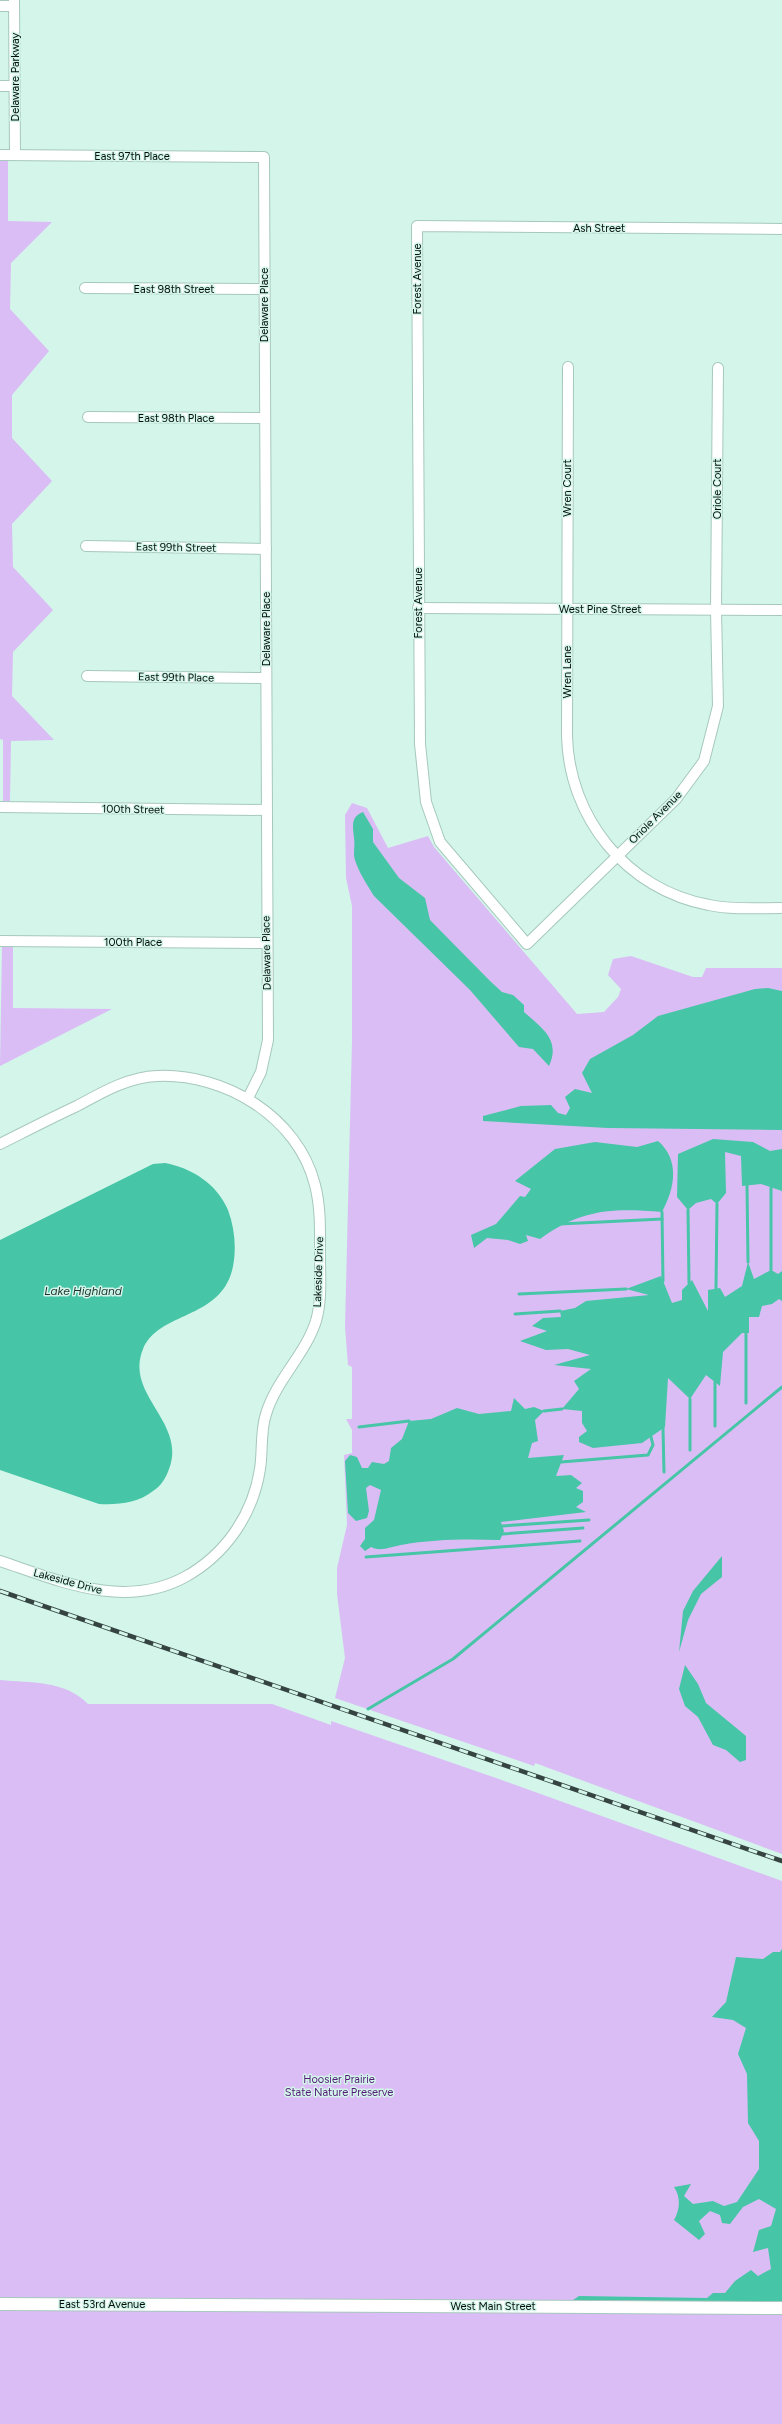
<svg xmlns="http://www.w3.org/2000/svg" width="782" height="2424" font-family="Figtree,sans-serif">
	<rect width="100%" height="100%" fill="#d3f5ea"/>
	<g fill="#dbbdf5">
		<polygon points="0,161 8,161 8,221 52,222 11,263 10,309 49,351 12,395 12,438 52,481 12,524 13,567 53,610 13,652 12,696 54,740 11,741 10,801 3,801 3,740 0,739"/>
		<polygon points="352,803 367,808 388,848 428,836 434,847 577,1014 604,1012 618,997 621,989 608,975 613,959 631,956 693,977 702,977 706,968 782,968 782,1854 535,1763 534,1766 335,1698 345,1658 337,1594 337,1568 347,1525 344,1455 352,1453 352,1430 346,1419 352,1419 352,1367 348,1365 345,1327 352,1041 352,906 346,878 345,815"/>
		<polygon points="2,947 13,947 13,1008 112,1009 0,1066"/>
		<path d="M0,1680C31,1683 65,1680 88,1704H272L331,1725V1721L496,1778L782,1881V2424H0Z"/>
	</g>
	<g fill="#46c5a7">
		<path d="M363,812L373,829V842L399,878L425,898L430,920L490,981L502,992L513,995L524,1005V1012C542,1028 561,1040 549,1066L533,1049L519,1047L470,990L374,896C368,886 354,865 354,854C354,848 355,844 354,838C353,827 350,817 363,812Z"/>
		<polygon points="768,988 782,991 782,1130 608,1128 483,1121 483,1116 521,1106 551,1105 558,1113 566,1115 570,1108 565,1097 575,1089 592,1093 582,1073 590,1059 633,1035 658,1016 755,989"/>
		<polygon points="713,1139 753,1142 770,1151 782,1149 782,1191 761,1184 742,1186 741,1156 725,1152 726,1193 717,1204 711,1199 696,1203 688,1210 677,1197 678,1154"/>
		<path d="M658,1141C680,1160 675,1188 662,1212C613,1208 581,1209 540,1239L526,1235L528,1241L520,1244L508,1240L487,1238L474,1248L471,1235L496,1224L520,1196L525,1197L531,1189L515,1181L555,1149L595,1142L637,1147Z"/>
		<path d="M165,1163C192,1168 217,1184 228,1210C234,1226 236,1244 234,1260C227,1321 160,1309 143,1349C124,1395 187,1422 169,1469C166,1478 161,1486 153,1491C138,1503 118,1505 99,1504L0,1470V1240L153,1164Z"/>
		<polygon points="748,1262 754,1279 771,1270 778,1274 782,1271 782,1301 779,1299 772,1304 762,1306 759,1317 749,1317 749,1333 742,1333 723,1352 720,1386 706,1375 690,1399 668,1378 665,1427 642,1443 593,1448 579,1442 579,1437 587,1431 582,1423 582,1411 562,1409 579,1389 574,1381 591,1369 554,1365 590,1355 568,1349 546,1350 520,1341 547,1331 532,1326 543,1318 561,1317 560,1311 575,1308 586,1301 649,1295 626,1289 661,1276 672,1303 682,1300 682,1290 692,1280 708,1311 708,1290 720,1288 725,1297 742,1286"/>
		<path d="M514,1398L525,1409L534,1407L544,1411L535,1420L538,1441L532,1443L528,1458L564,1455L556,1476L571,1475L582,1483L576,1488L583,1491V1502L576,1507L586,1512L501,1522L504,1531L500,1540C467,1539 433,1539 401,1545C390,1547 381,1552 371,1547L365,1551L360,1546L365,1539V1528L374,1520L381,1490L370,1485L366,1488L369,1511L367,1518L356,1521L348,1513L345,1461L350,1455L357,1457L362,1468H368L372,1462L384,1464L389,1461L391,1448L402,1439L409,1421L431,1419L457,1408L479,1414L511,1411Z"/>
		<polygon points="722,1556 722,1577 701,1594 688,1620 679,1652 683,1611 693,1591"/>
		<polygon points="685,1665 698,1684 706,1703 746,1736 746,1760 740,1762 726,1750 713,1745 698,1717 685,1706 679,1689"/>
		<path d="M782,1949V2302L573,2300L579,2296L707,2298L713,2293H725L735,2281L751,2270L758,2276L771,2269L768,2248L753,2252L759,2230L771,2226L776,2209L759,2199L743,2207L730,2224L722,2223L720,2215L710,2211L699,2221L705,2234L699,2240L674,2220C680,2210 681,2197 674,2187L691,2184L684,2196L693,2204L713,2201L724,2206L737,2202L759,2169V2141L748,2123L747,2074L738,2054L746,2028L733,2020L712,2017L726,2002L736,1957L763,1959L773,1952H780Z"/>
	</g>
	<g fill="none" stroke-linecap="round" stroke-linejoin="round">
		<g stroke="#46c5a7" stroke-width="3">
			<polyline points="747,1185 748,1262"/>
			<polyline points="771,1188 771,1270"/>
			<polyline points="688,1210 689,1283"/>
			<polyline points="662,1212 663,1281"/>
			<polyline points="560,1224 662,1219"/>
			<polyline points="716,1289 717,1204"/>
			<polyline points="519,1294 626,1289"/>
			<polyline points="515,1314 560,1311"/>
			<polyline points="746,1333 746,1403"/>
			<polyline points="690,1399 690,1450"/>
			<polyline points="544,1411 562,1409"/>
			<polyline points="715,1426 715,1382"/>
			<polyline points="359,1427 409,1421"/>
			<polyline points="663,1428 664,1472"/>
			<polyline points="561,1462 648,1455 653,1445 651,1437"/>
			<polyline points="502,1526 589,1520"/>
			<polyline points="502,1534 583,1528"/>
			<polyline points="366,1557 580,1541"/>
			<polyline points="368,1709 453,1659 782,1387"/>
		</g>
		<defs>
			<g id="minor">
				<polyline points="14,0 15,155"/>
				<polyline points="0,6 14,6"/>
				<polyline points="0,86 15,86"/>
				<polyline points="0,155 264,157 268,1040 261,1072 248,1098"/>
				<polyline points="85,288 263,289"/>
				<path d="M568,367L567,736C569,818 627,890 709,905C733,910 758,908 782,908"/>
				<polyline points="718,368 716,610 718,706 704,761 676,799 527,944 440,842 426,802 420,744 417,226 782,229"/>
				<polyline points="88,417 265,418"/>
				<polyline points="86,546 266,549"/>
				<polyline points="418,608 782,610"/>
				<polyline points="87,676 265,678"/>
				<polyline points="0,807 266,810"/>
				<polyline points="0,941 266,943"/>
				<path d="M0,1144C26,1131 51,1118 77,1106C101,1093 128,1077 157,1076C225,1073 298,1117 315,1185C321,1208 320,1232 320,1256C320,1277 322,1300 316,1321C305,1355 276,1380 266,1414C260,1432 263,1451 260,1469C253,1515 225,1555 185,1577C124,1610 60,1581 0,1561"/>
			</g>
			<polyline id="tertiary" points="0,2304 782,2308"/>
		</defs>
		<use href="#minor" stroke="#a6c8bd" stroke-width="12"/>
		<use href="#tertiary" stroke="#a6c8bd" stroke-width="14"/>
		<use href="#minor" stroke="#fff" stroke-width="10"/>
		<use href="#tertiary" stroke="#fff" stroke-width="12"/>
		<defs>
			<polyline id="rail" points="0,1591 782,1861"/>
		</defs>
		<use href="#rail" stroke="#354440" stroke-width="4.5"/>
		<use href="#rail" stroke="#d3f5ea" stroke-width="3" stroke-dasharray="9" stroke-linecap="butt"/>
	</g>
	<g text-anchor="middle" stroke-width="3" stroke-linejoin="round" paint-order="stroke">
		<g font-size="11" fill="#040e0b" stroke="#d3f5ea">
			<text transform="translate(15 77) rotate(-90)" y="4">Delaware Parkway</text>
			<text x="132" y="160">East 97th Place</text>
			<text x="599" y="232">Ash Street</text>
			<text transform="translate(417 279) rotate(-90)" y="4">Forest Avenue</text>
			<text x="174" y="293">East 98th Street</text>
			<text transform="translate(264 305) rotate(-90)" y="4">Delaware Place</text>
			<text x="176" y="422">East 98th Place</text>
			<text transform="translate(567 488) rotate(-90)" y="4">Wren Court</text>
			<text transform="translate(717 489) rotate(-90)" y="4">Oriole Court</text>
			<text transform="translate(176 547) rotate(1)" y="4">East 99th Street</text>
			<text transform="translate(418 603) rotate(-90)" y="4">Forest Avenue</text>
			<text x="600" y="613">West Pine Street</text>
			<text transform="translate(266 629) rotate(-90)" y="4">Delaware Place</text>
			<text transform="translate(567 672) rotate(-90)" y="4">Wren Lane</text>
			<text transform="translate(176 677) rotate(1)" y="4">East 99th Place</text>
			<text transform="translate(133 809) rotate(1)" y="4">100th Street</text>
			<text transform="translate(655 817) rotate(-45)" y="4">Oriole Avenue</text>
			<text x="133" y="946">100th Place</text>
			<text transform="translate(266 953) rotate(-91)" y="4">Delaware Place</text>
			<text transform="translate(318 1272) rotate(-88)" y="4">Lakeside Drive</text>
			<text transform="translate(68 1581) rotate(15)" y="4">Lakeside Drive</text>
			<text x="102" y="2308">East 53rd Avenue</text>
			<text x="493" y="2310">West Main Street</text>
		</g>
		<g font-size="11" fill="#531a76" stroke="#d3f5ea">
			<text x="339" y="2083">Hoosier Prairie<tspan x="339" dy="13">State Nature Preserve</tspan></text>
		</g>
		<g font-size="12" font-style="italic" fill="#1b302a" stroke="#d3f5ea">
			<text x="83" y="1295">Lake Highland</text>
		</g>
	</g>
</svg>
